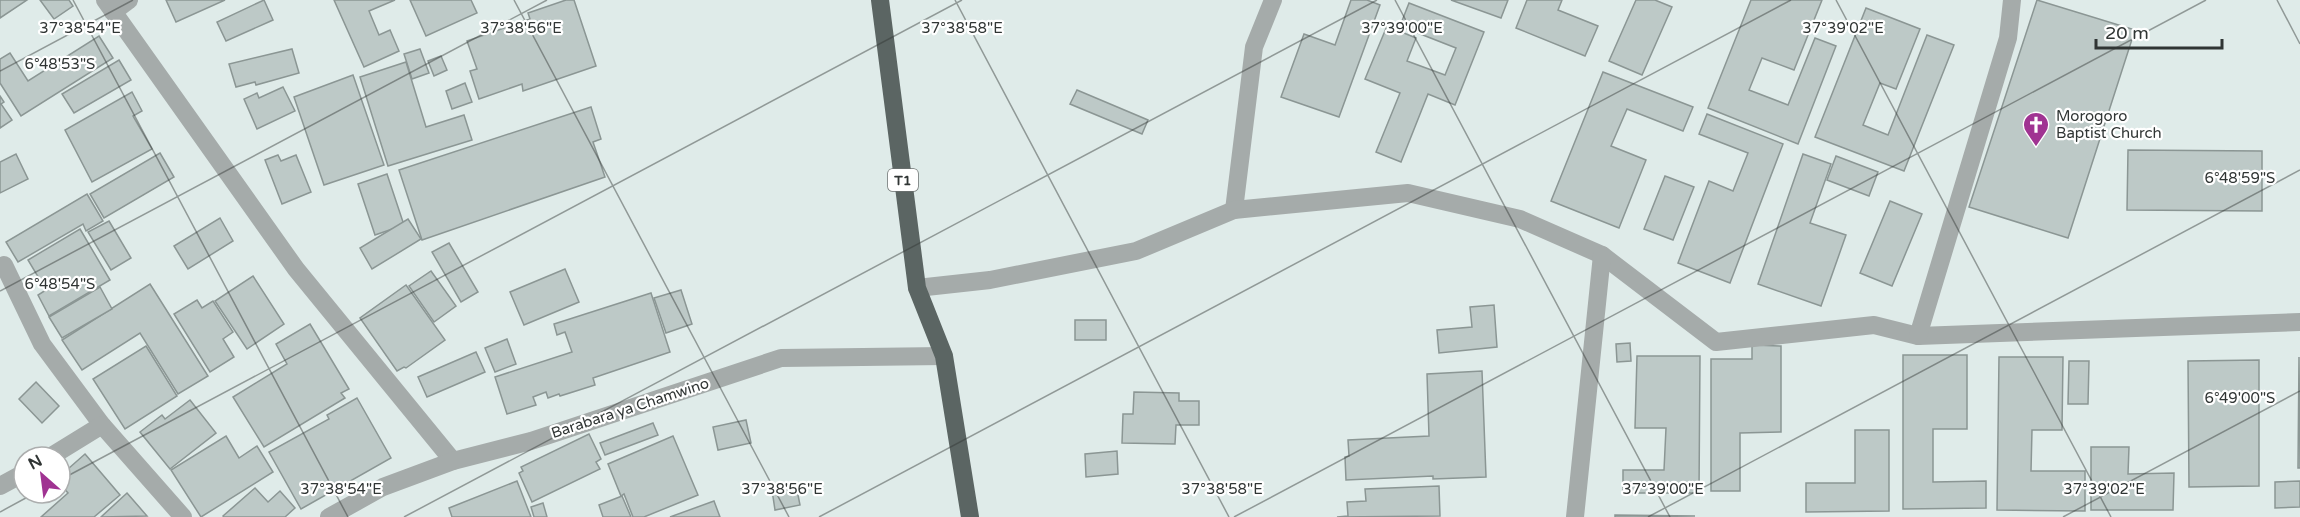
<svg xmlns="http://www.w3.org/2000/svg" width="2300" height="517" font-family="'Varela Round',sans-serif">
	<rect width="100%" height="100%" fill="#dfebe9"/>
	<g fill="#bdc9c7" stroke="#8b9694" stroke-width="1.5">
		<polygon points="0,0 27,0 0,18"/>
		<polygon points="40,0 69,0 73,6 54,19"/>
		<polygon points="166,0 225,0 176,22"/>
		<polygon points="264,0 273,20 226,41 217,22"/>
		<polygon points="334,0 395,0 369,11 379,35 390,30 399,51 364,67"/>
		<polygon points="410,0 471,0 477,13 426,36"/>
		<polygon points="566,0 574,0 596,66 523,91 522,84 479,99 470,71 477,69 467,41 530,19 528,13"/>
		<polygon points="1351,0 1367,0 1380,5 1339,117 1281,97 1304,34 1335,45"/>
		<polygon points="1451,0 1508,0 1501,18"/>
		<polygon points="1527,0 1562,0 1558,10 1598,26 1585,56 1516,28"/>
		<polygon points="1636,0 1655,0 1672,7 1642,75 1609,61"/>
		<polygon points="1751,0 1822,0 1794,70 1762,58 1749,90 1788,105 1815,38 1836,46 1798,144 1708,108"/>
		<polygon points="2037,0 2135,30 2068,238 1969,207"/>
		<polygon points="1409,3 1484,32 1455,105 1428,94 1401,162 1376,152 1400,93 1365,79 1387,26 1416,38 1407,61 1445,75 1456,48 1400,26"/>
		<polygon points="1866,8 1920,29 1896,89 1880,83 1863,125 1888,135 1927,35 1954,45 1904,171 1815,137"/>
		<polygon points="99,36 113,58 21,116 0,83 0,59 10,53 28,81"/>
		<polygon points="292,49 299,73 256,85 255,82 236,87 229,64"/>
		<polygon points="420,49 429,73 412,79 404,54"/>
		<polygon points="441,56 447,70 434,76 428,61"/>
		<polygon points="119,60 131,80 74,113 62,94"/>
		<polygon points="406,62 426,127 464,115 472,140 388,166 360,77"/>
		<polygon points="1603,72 1693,107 1683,131 1627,109 1611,146 1646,160 1619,228 1551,201"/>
		<polygon points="353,75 384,165 324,185 294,97"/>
		<polygon points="465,83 472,102 452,109 446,91"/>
		<polygon points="283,87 295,111 257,129 244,99 257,93 259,98"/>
		<polygon points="1077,90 1148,120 1142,134 1070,104"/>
		<polygon points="132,92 142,111 133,116 152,149 92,182 65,130"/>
		<polygon points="0,96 4,102 1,104 12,120 0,128"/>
		<polygon points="591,107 601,139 593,142 605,177 422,240 399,170"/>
		<polygon points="1707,114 1783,144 1730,283 1678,263 1709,181 1733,191 1748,153 1699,134"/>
		<polygon points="2128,150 2262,151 2262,211 2127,210"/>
		<polygon points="160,153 174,177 104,218 90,194"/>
		<polygon points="16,154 28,179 0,193 0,162"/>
		<polygon points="1803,154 1831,164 1810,223 1846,235 1821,306 1758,284"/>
		<polygon points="278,155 281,161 296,155 311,192 282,204 265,160"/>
		<polygon points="1836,156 1878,172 1869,196 1827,180"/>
		<polygon points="387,174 404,225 375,235 358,184"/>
		<polygon points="1665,176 1694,187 1673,240 1644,229"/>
		<polygon points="87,194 103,221 86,231 83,224 18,262 6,242"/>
		<polygon points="1890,201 1922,214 1892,286 1860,273"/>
		<polygon points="220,218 233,241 188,269 174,246"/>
		<polygon points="408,219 421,239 372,269 360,248"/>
		<polygon points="109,221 131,258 111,270 88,232"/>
		<polygon points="80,229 110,280 49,316 38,295 46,290 28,260"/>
		<polygon points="449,243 478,292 461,302 432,252"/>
		<polygon points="565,269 579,302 524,325 510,292"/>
		<polygon points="431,271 456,306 434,322 409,286"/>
		<polygon points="253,276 284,324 247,349 215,301"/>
		<polygon points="150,284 208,376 178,394 140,333 82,370 62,340"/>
		<polygon points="406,285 445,340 406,368 404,367 397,371 360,318"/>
		<polygon points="100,287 112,309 62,338 49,317"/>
		<polygon points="681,290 692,324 666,333 654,298"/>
		<polygon points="651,293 670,352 593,378 595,385 560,396 559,394 548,398 546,392 533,397 536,405 507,414 495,377 572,352 565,332 557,335 554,324"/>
		<polygon points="197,300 202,308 213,301 233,332 223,339 234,357 210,372 174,314"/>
		<polygon points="1494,305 1497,347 1439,353 1437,330 1472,327 1470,307"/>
		<rect x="1075" y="320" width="31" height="20"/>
		<polygon points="310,324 349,389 341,393 345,398 264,447 233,397 287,364 276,344"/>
		<polygon points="507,339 516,364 495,372 485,348"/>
		<polygon points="1630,343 1631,361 1617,362 1616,344"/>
		<polygon points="1752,345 1781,346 1781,432 1740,433 1740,491 1711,491 1711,359 1752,359"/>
		<polygon points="146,346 177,396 125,429 93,379"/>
		<polygon points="476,352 485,372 427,397 418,377"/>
		<polygon points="1903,355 1967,355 1967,429 1933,429 1933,482 1986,481 1986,508 1903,509"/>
		<polygon points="1637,356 1700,356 1699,493 1623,493 1623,470 1664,470 1666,428 1635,428"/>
		<polygon points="1999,357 2063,357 2062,430 2032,430 2031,471 2085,471 2085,511 1997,510"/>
		<polygon points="2299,357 2300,468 2298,468"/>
		<polygon points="2259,360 2259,486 2189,487 2188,361"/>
		<polygon points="2069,361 2089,361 2088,404 2068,404"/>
		<polygon points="1482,371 1486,477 1433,479 1433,476 1346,480 1345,457 1349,456 1348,440 1429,436 1427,374"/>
		<polygon points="36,382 59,406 42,423 19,399"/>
		<polygon points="1134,392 1179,393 1179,401 1199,401 1199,425 1176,425 1175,444 1122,443 1123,414 1133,414"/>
		<polygon points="357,398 391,458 301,509 269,452 329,419 327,415"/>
		<polygon points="190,400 216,433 170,469 140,432 162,415 165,419"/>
		<polygon points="746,420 751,443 718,450 713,427"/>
		<polygon points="653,423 658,435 605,455 600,443"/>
		<polygon points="1855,430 1889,430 1889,511 1806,512 1806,483 1855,483"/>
		<polygon points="589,434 601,459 596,462 600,469 532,502 519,473 523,471 521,467"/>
		<polygon points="226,436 239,458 257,446 273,472 201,517 171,470"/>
		<polygon points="673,436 698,495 644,517 633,517 624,494 621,496 608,464"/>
		<polygon points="2091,447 2129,447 2128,474 2174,473 2173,510 2091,510"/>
		<polygon points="1117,451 1118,474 1086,477 1085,454"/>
		<polygon points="85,454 120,495 94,517 41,517 68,493 60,484 60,476"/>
		<polygon points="517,481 531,517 452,517 449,508"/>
		<polygon points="2300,481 2300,507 2275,508 2275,482"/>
		<polygon points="796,485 800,505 775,510 772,490"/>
		<polygon points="1439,486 1440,516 1337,517 1348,516 1347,502 1366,501 1365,489"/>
		<polygon points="255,488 268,502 280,491 295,508 285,517 224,517 223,516"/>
		<polygon points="127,493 147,516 101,517"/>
		<polygon points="622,496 631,517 603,517 599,505"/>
		<polygon points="714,501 720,517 670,517"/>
		<polygon points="543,503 547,517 534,517 531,507"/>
		<polygon points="1615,515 1695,516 1615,517"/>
	</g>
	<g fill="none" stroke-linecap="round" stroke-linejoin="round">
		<g stroke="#a5abaa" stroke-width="18">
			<polyline points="105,0 296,269 453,461"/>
			<polyline points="113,12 129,0"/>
			<polyline points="1234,210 1254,47 1273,0"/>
			<polyline points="4,265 42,344 102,425 183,517"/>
			<polyline points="917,288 990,280 1136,251 1234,210 1408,193 1520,219 1602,255 1716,342 1874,325 1918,336 2300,322"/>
			<polyline points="1918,336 2008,38 2012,0"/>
			<polyline points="50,457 102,425"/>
			<polyline points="0,486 24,473"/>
			<polyline points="329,517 383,487 453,461 531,441 781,358 944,356"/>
			<polyline points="1575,517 1602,255"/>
		</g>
		<polyline stroke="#5b6563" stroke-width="18" points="880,0 917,288 944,356 970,517"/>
	</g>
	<path fill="none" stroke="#303534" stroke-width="1.5" stroke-opacity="0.45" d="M73,0L348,517M514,0L789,517M955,0L1229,517M1395,0L1670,517M1836,0L2111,517M2277,0L2300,44M0,71L133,0M0,291L547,0M60,480L962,0M0,512L35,493M404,517L1377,0M819,517L1791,0M1234,517L2206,0M1648,517L2300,170M2063,517L2300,391"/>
	<defs>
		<symbol id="church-pin" viewBox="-11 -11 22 30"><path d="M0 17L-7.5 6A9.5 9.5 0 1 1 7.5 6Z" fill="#a03392" stroke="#fff"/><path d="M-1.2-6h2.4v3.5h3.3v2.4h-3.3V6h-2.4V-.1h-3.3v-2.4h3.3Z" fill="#fff"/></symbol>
	</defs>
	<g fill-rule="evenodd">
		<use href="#church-pin" x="2021" y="110" width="30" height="40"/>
	</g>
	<g text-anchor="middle" stroke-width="4.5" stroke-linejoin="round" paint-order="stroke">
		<rect fill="#fff" stroke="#6e7271" stroke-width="1.5" x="888" y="169" width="30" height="22" rx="4.5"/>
		<g font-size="14" font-weight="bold" fill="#303534">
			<text x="903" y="185">T1</text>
		</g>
		<g font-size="15" fill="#303534" stroke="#fff" text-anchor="start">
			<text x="2056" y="121">Morogoro<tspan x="2056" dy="17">Baptist Church</tspan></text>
		</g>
		<g font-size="15" fill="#303534" stroke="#fff">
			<text transform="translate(630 408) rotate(-18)" y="5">Barabara ya Chamwino</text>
		</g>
	</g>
	<g font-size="15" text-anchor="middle" fill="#303534" stroke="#fff" stroke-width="4.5" stroke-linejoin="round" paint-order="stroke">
		<text x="80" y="33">37°38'54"E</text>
		<text x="521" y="33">37°38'56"E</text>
		<text x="962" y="33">37°38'58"E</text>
		<text x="1402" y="33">37°39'00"E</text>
		<text x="1843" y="33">37°39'02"E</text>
		<text x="60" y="69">6°48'53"S</text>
		<text x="2240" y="183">6°48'59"S</text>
		<text x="60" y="289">6°48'54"S</text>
		<text x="2240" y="403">6°49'00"S</text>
		<text x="341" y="494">37°38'54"E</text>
		<text x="782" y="494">37°38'56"E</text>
		<text x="1222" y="494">37°38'58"E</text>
		<text x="1663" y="494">37°39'00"E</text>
		<text x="2104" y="494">37°39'02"E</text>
	</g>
	<g transform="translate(42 475) rotate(332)"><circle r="28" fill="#ffffff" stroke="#acaeae" stroke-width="1.5"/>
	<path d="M0-4.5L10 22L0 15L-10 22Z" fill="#a03392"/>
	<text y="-9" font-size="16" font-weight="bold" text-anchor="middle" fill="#303534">N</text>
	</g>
	<path d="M2096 39v9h126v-9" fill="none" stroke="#303534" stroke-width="3"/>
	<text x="2105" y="39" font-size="18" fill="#303534" stroke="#ffffff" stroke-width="4.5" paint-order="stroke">20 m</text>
</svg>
